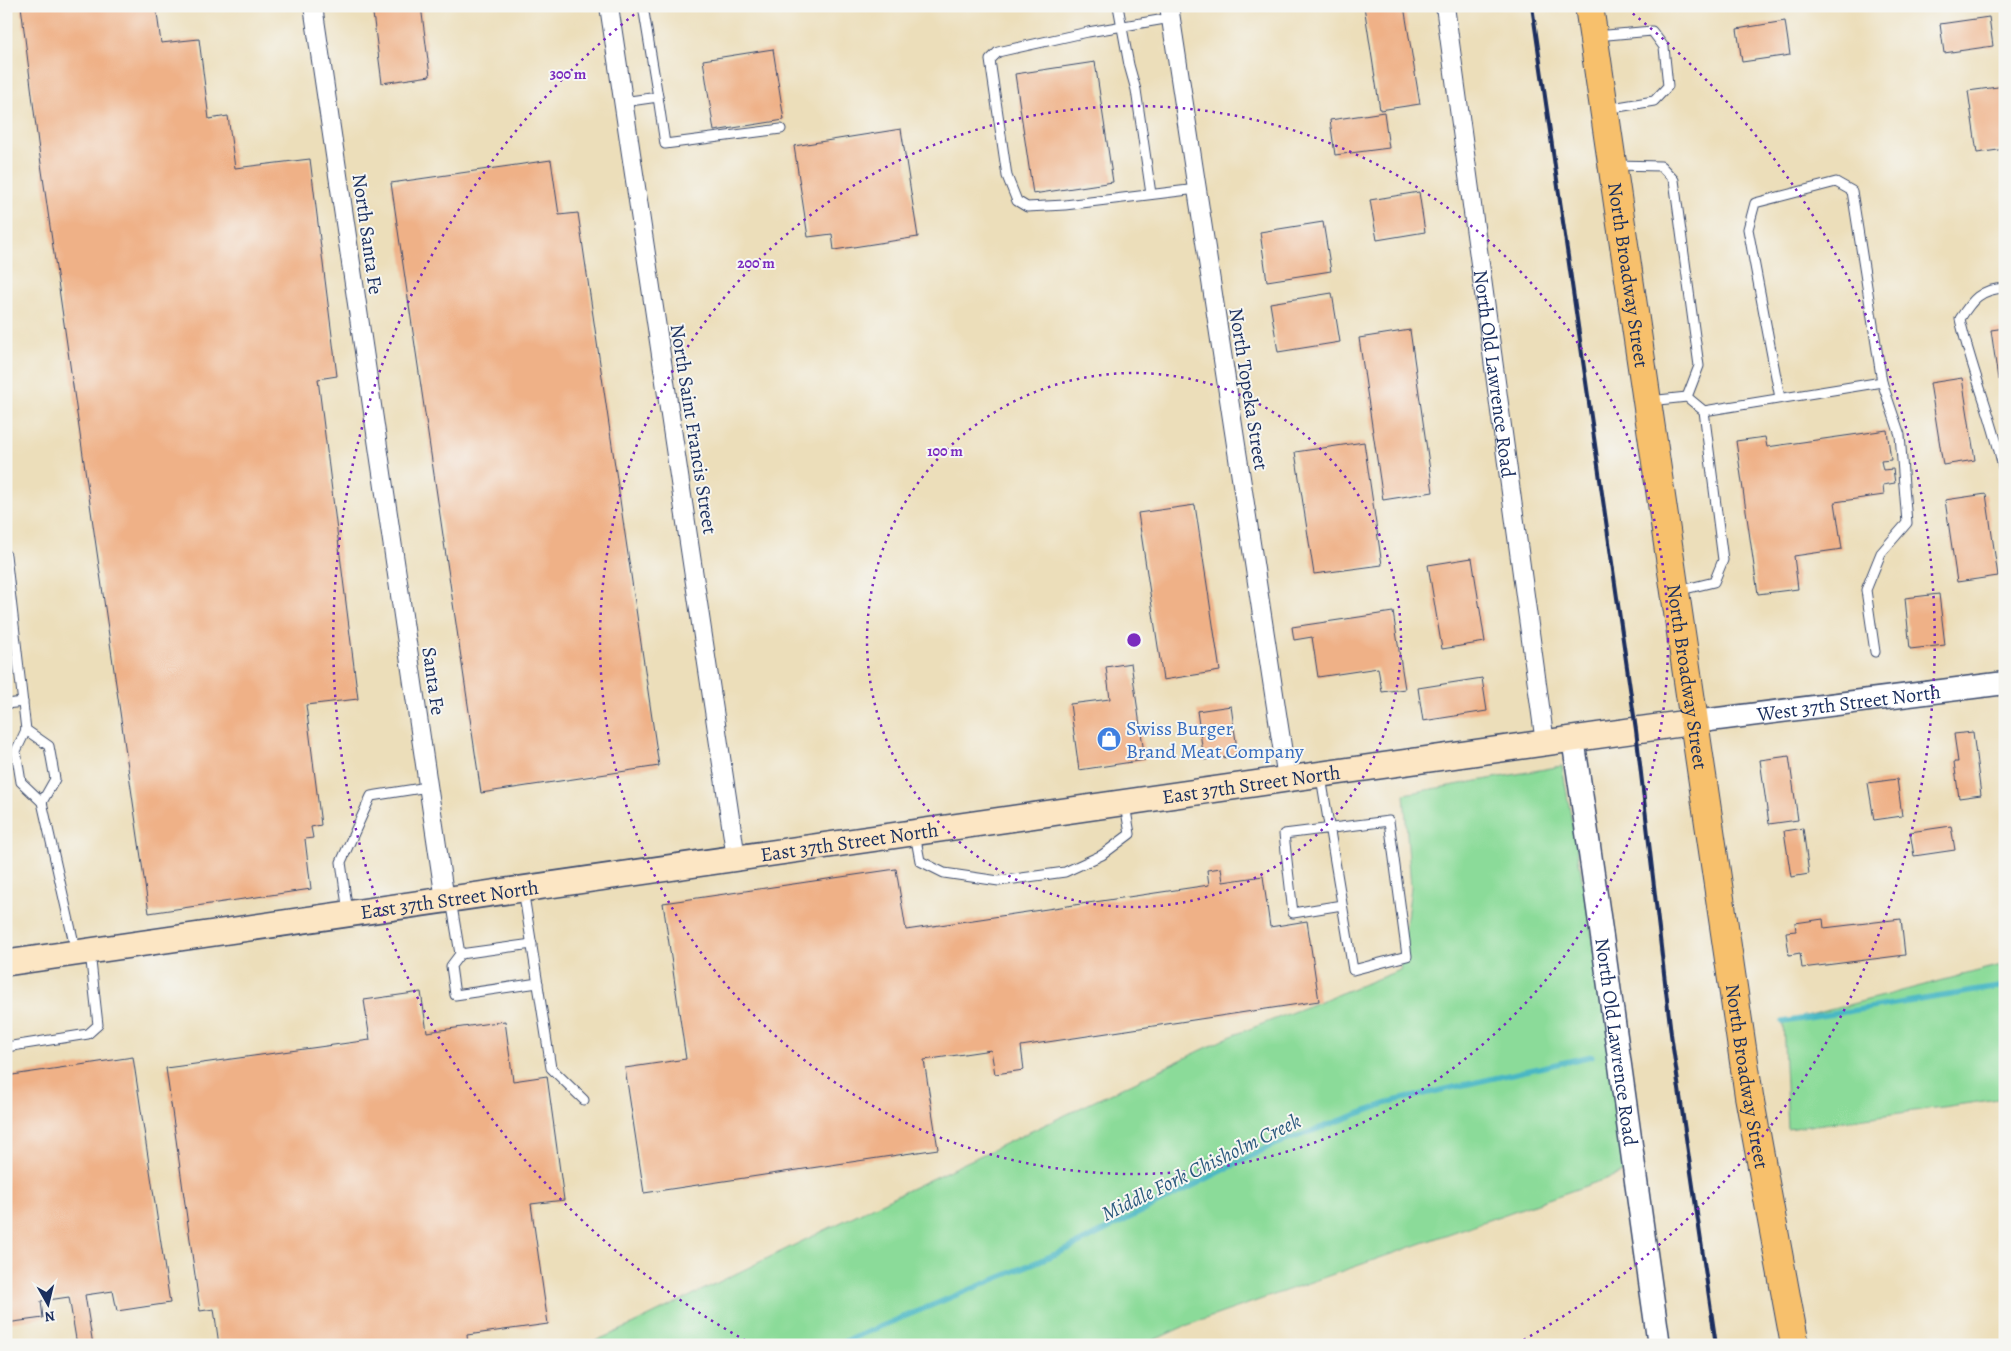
<svg xmlns="http://www.w3.org/2000/svg" width="2011" height="1351" font-family="Alegreya,serif">
	<rect width="100%" height="100%" fill="#f6f6f2"/>
	<filter id="ink" filterUnits="userSpaceOnUse"><feTurbulence type="fractalNoise" baseFrequency=".02" numOctaves="2"/><feDisplacementMap in="SourceGraphic" scale="10" xChannelSelector="R" yChannelSelector="G"/><feConvolveMatrix kernelMatrix="1 2 1 2 8 2 1 2 1" color-interpolation-filters="sRGB"/></filter>
	<filter id="wash" filterUnits="userSpaceOnUse"><feTurbulence type="fractalNoise" baseFrequency=".0096" numOctaves="4" result="noise"/><feDisplacementMap in="SourceGraphic" scale="20" xChannelSelector="R" yChannelSelector="G"/><feGaussianBlur stdDeviation="1.12" result="paint"/><feColorMatrix in="noise" values="0 0 0 0 0 0 0 0 0 0 0 0 0 0 0 0 0 1.4 0 .05"/><feComposite in="paint" operator="in"/></filter>
	<g filter="url(#wash)">
		<rect width="100%" height="100%" fill="#ecdeba"/>
		<g fill="#8bdb99" stroke="#53857c">
			<polygon points="1562,766 1634,1169 1185,1326 1143,1345 586,1345 623,1329 866,1210 1229,1037 1400,970 1411,887 1404,794"/>
			<polygon points="2005,964 2005,1098 1788,1129 1783,1022"/>
		</g>
		<g fill="none" stroke-linecap="round" stroke-linejoin="round">
			<g stroke="#4ab7c4" stroke-width="5.5">
				<polyline points="1783,1022 2005,986"/>
				<polyline points="836,1345 1068,1249 1269,1147 1393,1101 1592,1056"/>
			</g>
		</g>
		<g id="blocks">
			<g fill="#efb187">
				<polygon points="21,6 156,6 161,43 199,39 209,119 228,116 235,168 310,159 337,376 318,379 358,699 306,705 321,825 311,827 313,838 305,839 311,889 149,913 38,143"/>
				<polygon points="372,6 421,6 430,76 382,83"/>
				<polygon points="1364,6 1404,6 1420,104 1380,110"/>
				<polygon points="1989,17 1993,46 1944,53 1940,24"/>
				<polygon points="1785,21 1790,55 1742,62 1737,29"/>
				<polygon points="773,49 784,120 714,131 703,60"/>
				<polygon points="1095,62 1113,182 1033,194 1015,74"/>
				<polygon points="2005,86 2005,149 1977,153 1968,91"/>
				<polygon points="1384,112 1389,148 1335,155 1330,120"/>
				<polygon points="901,129 918,237 834,250 832,234 808,237 794,146"/>
				<polygon points="551,160 559,215 578,213 659,766 481,793 391,183"/>
				<polygon points="1419,192 1425,232 1377,240 1370,200"/>
				<polygon points="1323,222 1331,271 1267,281 1260,232"/>
				<polygon points="1332,293 1340,342 1278,352 1270,303"/>
				<polygon points="2005,328 2005,379 1998,379 1991,330"/>
				<polygon points="1410,330 1433,492 1383,500 1359,338"/>
				<polygon points="1962,378 1975,460 1943,465 1930,383"/>
				<polygon points="1887,430 1891,460 1881,461 1883,470 1893,469 1895,483 1883,485 1884,495 1835,502 1842,549 1794,556 1798,589 1758,594 1736,441 1765,437 1767,447"/>
				<polygon points="1364,442 1382,565 1314,574 1295,452"/>
				<polygon points="1986,494 1998,576 1957,582 1945,500"/>
				<polygon points="1195,505 1220,671 1163,680 1138,513"/>
				<polygon points="1472,558 1485,642 1442,649 1428,565"/>
				<polygon points="1939,594 1945,645 1910,649 1905,598"/>
				<polygon points="1393,612 1405,689 1382,692 1378,668 1318,677 1312,637 1294,640 1292,627"/>
				<polygon points="1131,663 1145,760 1079,770 1070,704 1110,699 1106,667"/>
				<polygon points="1482,678 1487,711 1423,721 1418,688"/>
				<polygon points="1231,706 1238,756 1204,760 1197,711"/>
				<polygon points="1973,732 1981,795 1959,798 1954,762 1958,762 1954,734"/>
				<polygon points="1789,756 1798,820 1769,824 1760,760"/>
				<polygon points="1897,779 1902,816 1874,820 1868,783"/>
				<polygon points="1951,826 1955,850 1914,856 1910,832"/>
				<polygon points="1803,828 1809,874 1791,877 1784,831"/>
				<polygon points="1221,868 1223,882 1263,876 1270,927 1307,921 1319,1001 1021,1046 1024,1070 995,1074 991,1050 924,1060 938,1149 644,1193 625,1068 686,1059 663,903 896,869 906,930 1209,885 1207,870"/>
				<polygon points="1823,919 1824,928 1901,919 1905,955 1802,968 1800,953 1789,955 1786,932 1796,931 1795,923"/>
				<polygon points="421,992 427,1032 505,1021 513,1081 547,1076 564,1200 531,1204 548,1324 467,1335 468,1345 219,1345 214,1309 200,1311 166,1068 370,1040 364,1000"/>
				<polygon points="133,1057 170,1303 117,1311 113,1291 85,1295 93,1345 77,1345 69,1297 41,1301 43,1318 6,1323 6,1076"/>
			</g>
		</g>
	</g>
	<g filter="url(#ink)">
		<use href="#blocks" fill-opacity="0" stroke="#3a496c" stroke-width="1"/>
		<g fill="none" stroke-linecap="round" stroke-linejoin="round">
			<defs>
				<g id="service">
					<polyline points="643,6 658,97"/>
					<polyline points="1118,6 1129,65 1136,90 1151,194"/>
					<polyline points="1171,18 1088,32 998,52 990,60 1007,176 1017,201 1027,207 1065,205 1197,189"/>
					<polyline points="1596,36 1652,31 1664,47 1668,86 1654,101 1606,109"/>
					<polyline points="623,102 658,97 665,144 781,129"/>
					<polyline points="1615,165 1661,166 1674,180 1699,366 1687,397"/>
					<path d="M2005,288C1980,289 1972,300 1960,319C1972,373 1995,423 2005,477"/>
					<polyline points="1780,398 1748,229 1755,203 1836,182 1852,191 1882,382"/>
					<polyline points="1649,401 1687,397 1704,411 1723,560 1714,582 1677,591"/>
					<polyline points="1704,411 1882,382 1900,435 1907,523 1881,553 1866,590 1875,652"/>
					<polyline points="6,555 26,730 49,746 55,779 42,802 76,952"/>
					<polyline points="6,704 23,702"/>
					<polyline points="26,730 16,751 21,782 42,802"/>
					<polyline points="1321,777 1353,970 1407,956 1389,821 1284,834 1293,913 1342,905"/>
					<polyline points="915,834 920,861 944,873 999,881 1065,872 1102,855 1130,834 1125,805"/>
					<polyline points="523,889 551,1068 584,1100"/>
					<polyline points="451,900 460,954 451,966 455,995 538,983"/>
					<polyline points="348,913 341,862 371,796 428,787"/>
					<polyline points="460,954 532,944"/>
					<polyline points="6,1047 88,1034 98,1025 90,952"/>
				</g>
				<g id="minor">
					<polyline points="313,6 445,900"/>
					<polyline points="609,6 736,858"/>
					<polyline points="1169,6 1287,779"/>
					<path id="s1" d="M1445,6L1545,743"/>
				</g>
				<g id="tertiary">
					<path id="s2" d="M1694,722L2005,683"/>
					<path id="s3" d="M1573,739C1604,940 1630,1143 1659,1345"/>
				</g>
				<g id="secondary">
					<path id="s4" d="M6,963L1287,779L1694,722"/>
				</g>
				<g id="primary">
					<path id="s5" d="M1589,6L1749,1096L1795,1345"/>
				</g>
			</defs>
			<use href="#service" stroke="#3a496c" stroke-width="11"/>
			<use href="#minor" stroke="#3a496c" stroke-width="20"/>
			<use href="#tertiary" stroke="#3a496c" stroke-width="25"/>
			<use href="#secondary" stroke="#3a496c" stroke-width="28"/>
			<use href="#primary" stroke="#3a496c" stroke-width="30"/>
			<use href="#service" stroke="#fff" stroke-width="9"/>
			<use href="#minor" stroke="#fff" stroke-width="18"/>
			<use href="#tertiary" stroke="#fff" stroke-width="22"/>
			<use href="#secondary" stroke="#fce6c4" stroke-width="25"/>
			<use href="#primary" stroke="#f7c06c" stroke-width="28"/>
			<polyline stroke="#1b2f5e" stroke-width="4" points="1532,6 1636,730 1671,1034 1716,1345"/>
		</g>
	</g>
	<g fill="none" stroke="#7b2cbf" stroke-width="2.5" stroke-dasharray="2.5 5">
		<circle cx="1134" cy="640" r="267"/>
		<circle cx="1134" cy="640" r="534"/>
		<path d="M752 1344A801 801 0 0 1 641 9M1627 9A801 801 0 0 1 1516 1344"/>
	</g>
	<defs>
		<symbol id="shop-disc" viewBox="-11 -11 22 22"><circle r="9.5" fill="#3f7fe0" stroke="#f6f6f2"/><path d="M-5-2.5h2.3a2.7 3.5 0 0 1 5.4 0H5L5.5 6h-11ZM-1.5-2.5h3a1.5 2.3 0 0 0-3 0Z" fill="#fff"/></symbol>
	</defs>
	<g fill-rule="evenodd">
		<use href="#shop-disc" x="1095" y="725" width="28" height="28"/>
	</g>
	<g text-anchor="middle" stroke-width="4" stroke-linejoin="round" paint-order="stroke">
		<g font-size="20" fill="#1b2f5e" stroke="#f6f6f2">
			<text transform="translate(368 234) rotate(82)" y="7">North Santa Fe</text>
			<text dy="7" stroke="none"><textPath href="#s5" startOffset="272">North Broadway Street</textPath></text>
			<text dy="7" stroke="none"><textPath href="#s1" startOffset="371">North Old Lawrence Road</textPath></text>
			<text transform="translate(1249 389) rotate(81)" y="7">North Topeka Street</text>
			<text transform="translate(694 429) rotate(81)" y="7">North Saint Francis Street</text>
			<text dy="7" stroke="none"><textPath href="#s5" startOffset="678">North Broadway Street</textPath></text>
			<text transform="translate(434 681) rotate(82)" y="7">Santa Fe</text>
			<text dy="7" stroke="none"><textPath href="#s2" startOffset="156">West 37th Street North</textPath></text>
			<text dy="7" stroke="none"><textPath href="#s4" startOffset="1258">East 37th Street North</textPath></text>
			<text dy="7" stroke="none"><textPath href="#s4" startOffset="852">East 37th Street North</textPath></text>
			<text dy="7" stroke="none"><textPath href="#s4" startOffset="448">East 37th Street North</textPath></text>
			<text dy="7" stroke="none"><textPath href="#s3" startOffset="306">North Old Lawrence Road</textPath></text>
			<text dy="7" stroke="none"><textPath href="#s5" startOffset="1082">North Broadway Street</textPath></text>
		</g>
		<g font-size="20" fill="#366cbe" stroke="#f6f6f2" text-anchor="start">
			<text x="1126" y="735">Swiss Burger<tspan x="1126" dy="23">Brand Meat Company</tspan></text>
		</g>
		<g font-size="21" font-style="italic" fill="#29587d" stroke="#f6f6f2">
			<text transform="translate(1201 1167) rotate(-26)" y="7">Middle Fork Chisholm Creek</text>
		</g>
	</g>
	<circle cx="1134" cy="640" r="8" fill="#7b2cbf" stroke="#f6f6f2" stroke-width="2.5"/>
	<g font-size="15" text-anchor="middle" font-weight="bold" fill="#7b2cbf" stroke="#f6f6f2" stroke-width="4" stroke-linejoin="round" paint-order="stroke">
		<text x="568" y="79">300 m</text>
		<text x="756" y="268">200 m</text>
		<text x="945" y="456">100 m</text>
	</g>
	<rect width="2011" height="1351" fill="none" stroke="#f6f6f2" stroke-width="25"/>
	<g transform="translate(48 1304) rotate(172)" stroke="#f6f6f2" stroke-width="4" paint-order="stroke">
	<path d="M0-4L9 19L0 12L-9 19Z" fill="#1b2f5e"/>
	<text y="-8" font-size="14" font-weight="bold" text-anchor="middle" fill="#1b2f5e">N</text>
	</g>
</svg>
